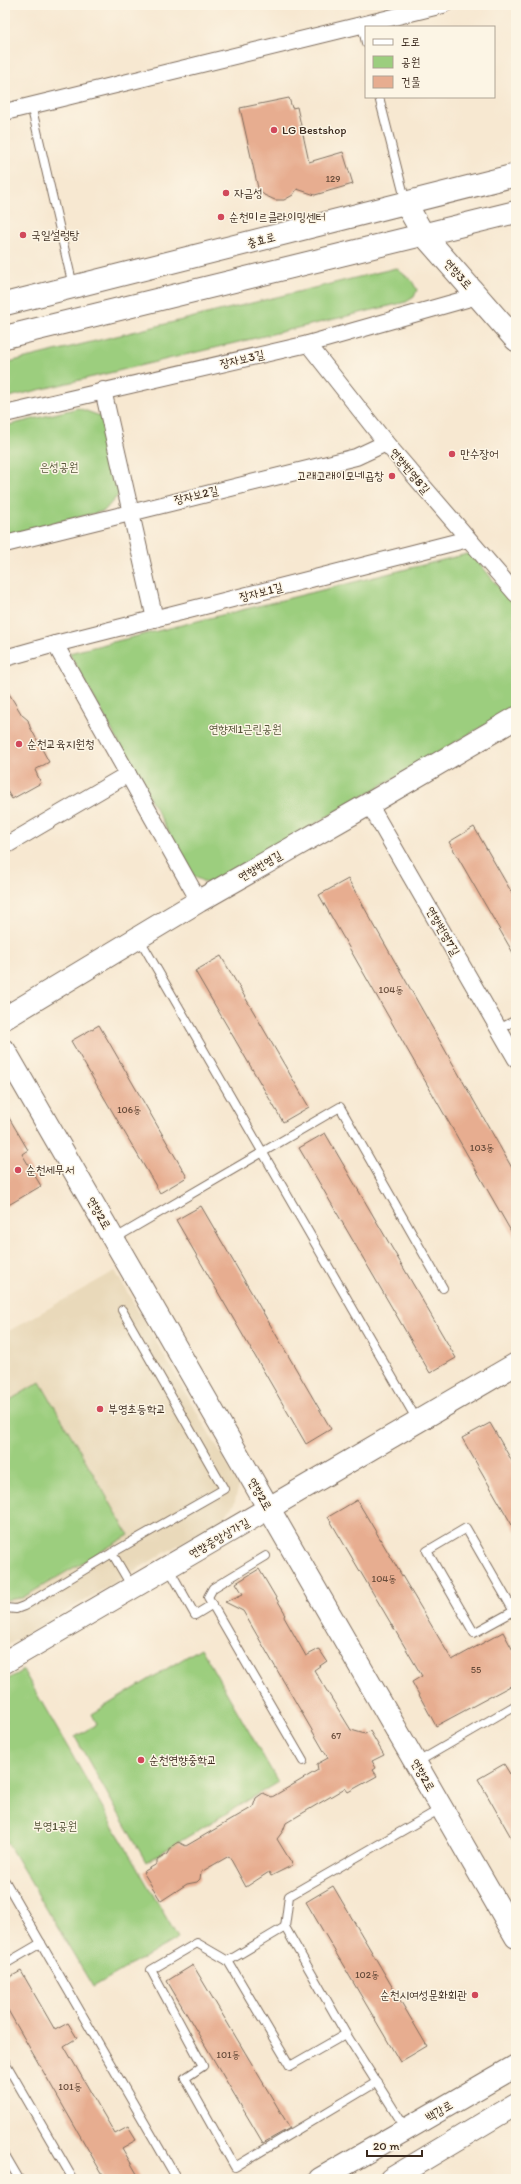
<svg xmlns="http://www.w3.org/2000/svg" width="521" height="2184" font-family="Itim,'Poor Story',sans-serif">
	<rect width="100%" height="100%" fill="#fcf5e5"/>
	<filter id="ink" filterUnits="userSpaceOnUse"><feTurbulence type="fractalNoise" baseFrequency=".025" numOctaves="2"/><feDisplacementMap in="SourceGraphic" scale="8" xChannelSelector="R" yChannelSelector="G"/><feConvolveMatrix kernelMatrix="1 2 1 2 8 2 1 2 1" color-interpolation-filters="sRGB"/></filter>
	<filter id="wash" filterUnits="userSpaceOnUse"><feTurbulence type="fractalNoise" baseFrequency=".012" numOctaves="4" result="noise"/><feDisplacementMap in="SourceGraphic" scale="16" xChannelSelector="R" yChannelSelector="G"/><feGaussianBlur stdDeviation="0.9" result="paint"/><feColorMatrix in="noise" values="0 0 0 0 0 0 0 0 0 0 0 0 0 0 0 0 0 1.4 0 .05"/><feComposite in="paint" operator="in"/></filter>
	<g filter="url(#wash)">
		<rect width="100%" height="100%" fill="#f7e8d1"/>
		<polygon fill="#e9d9ba" points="115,1271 239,1485 234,1504 224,1518 5,1647 5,1333"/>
		<g fill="#9cce7e" stroke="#6c7c4e">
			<polygon points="396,268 412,281 417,290 414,297 406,302 5,398 5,363"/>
			<polygon points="78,408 103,417 121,492 104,511 5,535 5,426"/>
			<polygon points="471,553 516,608 516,707 210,885 193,876 69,653"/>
			<polygon points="40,1382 129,1535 22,1598 5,1600 5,1403"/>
			<polygon points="201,1648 278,1782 146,1862 75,1737 97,1724 92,1714"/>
			<polygon points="23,1670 178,1938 93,1987 5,1839 5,1681"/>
		</g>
		<g id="blocks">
			<g fill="#e7ad90">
				<polygon points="289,98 292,108 297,107 309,162 343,152 353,184 315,195 297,189 293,195 284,200 275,200 264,195 258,188 240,108"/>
				<polygon points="5,687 22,715 28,720 30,727 49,762 35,770 41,783 12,799 5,788"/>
				<polygon points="474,827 516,900 516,958 449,842"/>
				<polygon points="348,879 516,1175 516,1240 319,895"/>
				<polygon points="221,956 309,1107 283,1122 195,971"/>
				<polygon points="99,1025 187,1177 160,1193 71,1041"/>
				<polygon points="5,1111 28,1150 22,1154 41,1186 5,1207"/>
				<polygon points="325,1133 456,1358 430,1373 299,1148"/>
				<polygon points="201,1206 331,1429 306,1444 176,1220"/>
				<polygon points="490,1423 516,1468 516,1532 462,1438"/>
				<polygon points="357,1500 452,1660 503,1632 516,1656 516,1683 436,1726 412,1682 422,1676 328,1517"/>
				<polygon points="259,1569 285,1613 284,1617 306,1656 319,1649 327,1661 314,1670 351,1730 365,1734 370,1731 384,1755 372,1761 376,1768 373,1770 377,1776 348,1792 345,1788 286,1823 283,1831 277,1839 293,1865 271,1876 269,1872 246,1887 229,1856 201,1872 200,1879 197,1882 187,1884 161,1901 143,1872 157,1864 157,1860 168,1854 172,1846 178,1842 186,1846 253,1807 256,1798 263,1793 272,1797 318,1770 317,1764 328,1758 243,1611 225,1602 243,1594 236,1583"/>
				<polygon points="504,1764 516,1784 516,1846 478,1779"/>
				<polygon points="333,1886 427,2046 400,2062 306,1902"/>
				<polygon points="193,1965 290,2128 263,2143 167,1981"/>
				<polygon points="21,1971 55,2030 68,2023 77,2038 64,2046 115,2134 128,2127 136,2140 122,2148 140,2179 105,2179 5,2005 5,1980"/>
			</g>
		</g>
	</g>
	<g filter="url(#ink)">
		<use href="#blocks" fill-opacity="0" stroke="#7d6c5d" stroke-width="1"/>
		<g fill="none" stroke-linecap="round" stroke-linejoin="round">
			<defs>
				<g id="lane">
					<polyline points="362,25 366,43"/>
					<polyline points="379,97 406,203"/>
					<polyline points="31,105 73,286"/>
					<polyline points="139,938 417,1420"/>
					<polyline points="499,1029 516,1020"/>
					<polyline points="114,1239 340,1107 443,1288"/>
					<polyline points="112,1553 224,1489 122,1310"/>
					<polyline points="266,1556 213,1588 208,1597 303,1761"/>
					<polyline points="168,1567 195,1615 213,1604"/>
					<polyline points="5,1608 16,1609 24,1606 112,1553 132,1587"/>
					<polyline points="514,1611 474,1633 427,1551 466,1528 516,1615"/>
					<polyline points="416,1763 516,1705"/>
					<polyline points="5,1881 177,2179"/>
					<polyline points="285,1927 289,1896 442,1808"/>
					<polyline points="228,1961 197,1943 151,1970 203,2066 185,2078 235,2167 377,2082"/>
					<polyline points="5,1964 41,1943"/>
					<polyline points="346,2034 290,2066 228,1961 285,1927 346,2034 406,2129"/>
					<polyline points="5,2062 73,2179"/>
					<polyline points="5,2155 19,2179"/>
				</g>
				<g id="street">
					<polyline points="5,112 443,5"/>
					<polyline points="308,344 386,443 516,594"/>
					<polyline points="103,390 155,619"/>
					<polyline points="5,414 308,344 477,296"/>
					<polyline points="5,544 356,457 386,443"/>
					<polyline points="55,644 468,539"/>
					<polyline points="5,658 55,644 199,901"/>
					<polyline points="369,804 516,1059"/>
					<polyline points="5,846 128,774"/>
				</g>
				<g id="secondary">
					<polyline points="406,204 423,234 516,340"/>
					<polyline points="5,304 516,175"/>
					<polyline points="5,337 516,212"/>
					<polyline points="5,1018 199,901 369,804 516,718"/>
					<polyline points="5,1051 516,1937"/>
					<polyline points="5,1662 516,1364"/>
				</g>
				<g id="primary">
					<polyline points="320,2179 516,2066"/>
					<polyline points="391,2179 516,2104"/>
				</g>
			</defs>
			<use href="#lane" stroke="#7d6c5d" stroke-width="10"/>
			<use href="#street" stroke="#7d6c5d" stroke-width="18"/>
			<use href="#secondary" stroke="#7d6c5d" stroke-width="24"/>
			<use href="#primary" stroke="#7d6c5d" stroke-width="24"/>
			<use href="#lane" stroke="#fff" stroke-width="8"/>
			<use href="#street" stroke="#fff" stroke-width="16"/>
			<use href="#secondary" stroke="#fff" stroke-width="22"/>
			<use href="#primary" stroke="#fff" stroke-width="22"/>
		</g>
	</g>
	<g fill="#d1495b" stroke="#fcf5e5" stroke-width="1.5">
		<circle cx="274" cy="130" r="4"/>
		<circle cx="226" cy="193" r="4"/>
		<circle cx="221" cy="217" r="4"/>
		<circle cx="23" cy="235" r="4"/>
		<circle cx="452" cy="454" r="4"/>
		<circle cx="392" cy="476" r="4"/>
		<circle cx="19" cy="744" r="4"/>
		<circle cx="18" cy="1170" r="4"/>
		<circle cx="100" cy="1409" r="4"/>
		<circle cx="141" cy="1760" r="4"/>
		<circle cx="475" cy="1995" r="4"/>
	</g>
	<g text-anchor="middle" stroke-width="3" stroke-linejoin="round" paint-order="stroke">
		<g font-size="10" fill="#664b3a">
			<text x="333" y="182">129</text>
			<text x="391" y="993">104동</text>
			<text x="129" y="1113">106동</text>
			<text x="482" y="1151">103동</text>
			<text x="384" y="1582">104동</text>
			<text x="476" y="1673">55</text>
			<text x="336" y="1739">67</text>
			<text x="367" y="1978">102동</text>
			<text x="228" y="2058">101동</text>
			<text x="70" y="2090">101동</text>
		</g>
		<g font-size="12" fill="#3b2a1e" stroke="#fcf5e5" text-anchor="start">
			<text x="282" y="134">LG Bestshop</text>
			<text x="234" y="197">자금성</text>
			<text x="229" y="221">순천미르클라이밍센터</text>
			<text x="31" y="239">국일설렁탕</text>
			<text x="460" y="458">만수장어</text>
			<text x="384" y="480" text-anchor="end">고래고래이모네곱창</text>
			<text x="27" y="748">순천교육지원청</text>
			<text x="26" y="1174">순천세무서</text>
			<text x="108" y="1413">부영초등학교</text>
			<text x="149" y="1764">순천연향중학교</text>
			<text x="467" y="1999" text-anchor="end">순천시여성문화회관</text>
		</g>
		<g font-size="12" fill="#3b2a1e" stroke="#fcf5e5">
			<text transform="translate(261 240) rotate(-14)" y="4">충효로</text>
			<text transform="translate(458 274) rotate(49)" y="4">연향3로</text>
			<text transform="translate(242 359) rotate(-13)" y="4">장자보3길</text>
			<text transform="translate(410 471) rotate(50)" y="4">연향번영8길</text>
			<text transform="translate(196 495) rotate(-13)" y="4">장자보2길</text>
			<text transform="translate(261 592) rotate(-14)" y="4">장자보1길</text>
			<text transform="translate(260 866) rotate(-30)" y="4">연향번영길</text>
			<text transform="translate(443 931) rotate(60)" y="4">연향번영7길</text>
			<text transform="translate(99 1213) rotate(60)" y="4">연향2로</text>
			<text transform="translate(260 1494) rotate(60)" y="4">연향2로</text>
			<text transform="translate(219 1538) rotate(-30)" y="4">연향중앙상가길</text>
			<text transform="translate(423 1775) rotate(60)" y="4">연향2로</text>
			<text transform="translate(439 2111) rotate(-30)" y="4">백강로</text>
		</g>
		<g font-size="12" fill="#535336" stroke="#fcf5e5">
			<text x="59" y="471">은성공원</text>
			<text x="245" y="733">연향제1근린공원</text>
			<text x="55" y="1830">부영1공원</text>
		</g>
	</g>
	<rect width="521" height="2184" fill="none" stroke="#fcf5e5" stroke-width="20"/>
	<rect x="365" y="26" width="130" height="72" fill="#fcf5e5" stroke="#afa495"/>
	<rect x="373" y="39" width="20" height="6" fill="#ffffff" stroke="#afa495"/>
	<text x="401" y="46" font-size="12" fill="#3b2a1e">도로</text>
	<rect x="373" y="56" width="20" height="12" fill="#9cce7e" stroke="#afa495"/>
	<text x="401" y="66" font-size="12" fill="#3b2a1e">공원</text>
	<rect x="373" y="76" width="20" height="12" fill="#e7ad90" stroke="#afa495"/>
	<text x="401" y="86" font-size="12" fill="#3b2a1e">건물</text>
	<path d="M367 2150v6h55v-6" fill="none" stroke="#3b2a1e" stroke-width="2"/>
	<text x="373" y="2150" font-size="12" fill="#3b2a1e" stroke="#fcf5e5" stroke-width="3" paint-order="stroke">20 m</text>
</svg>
